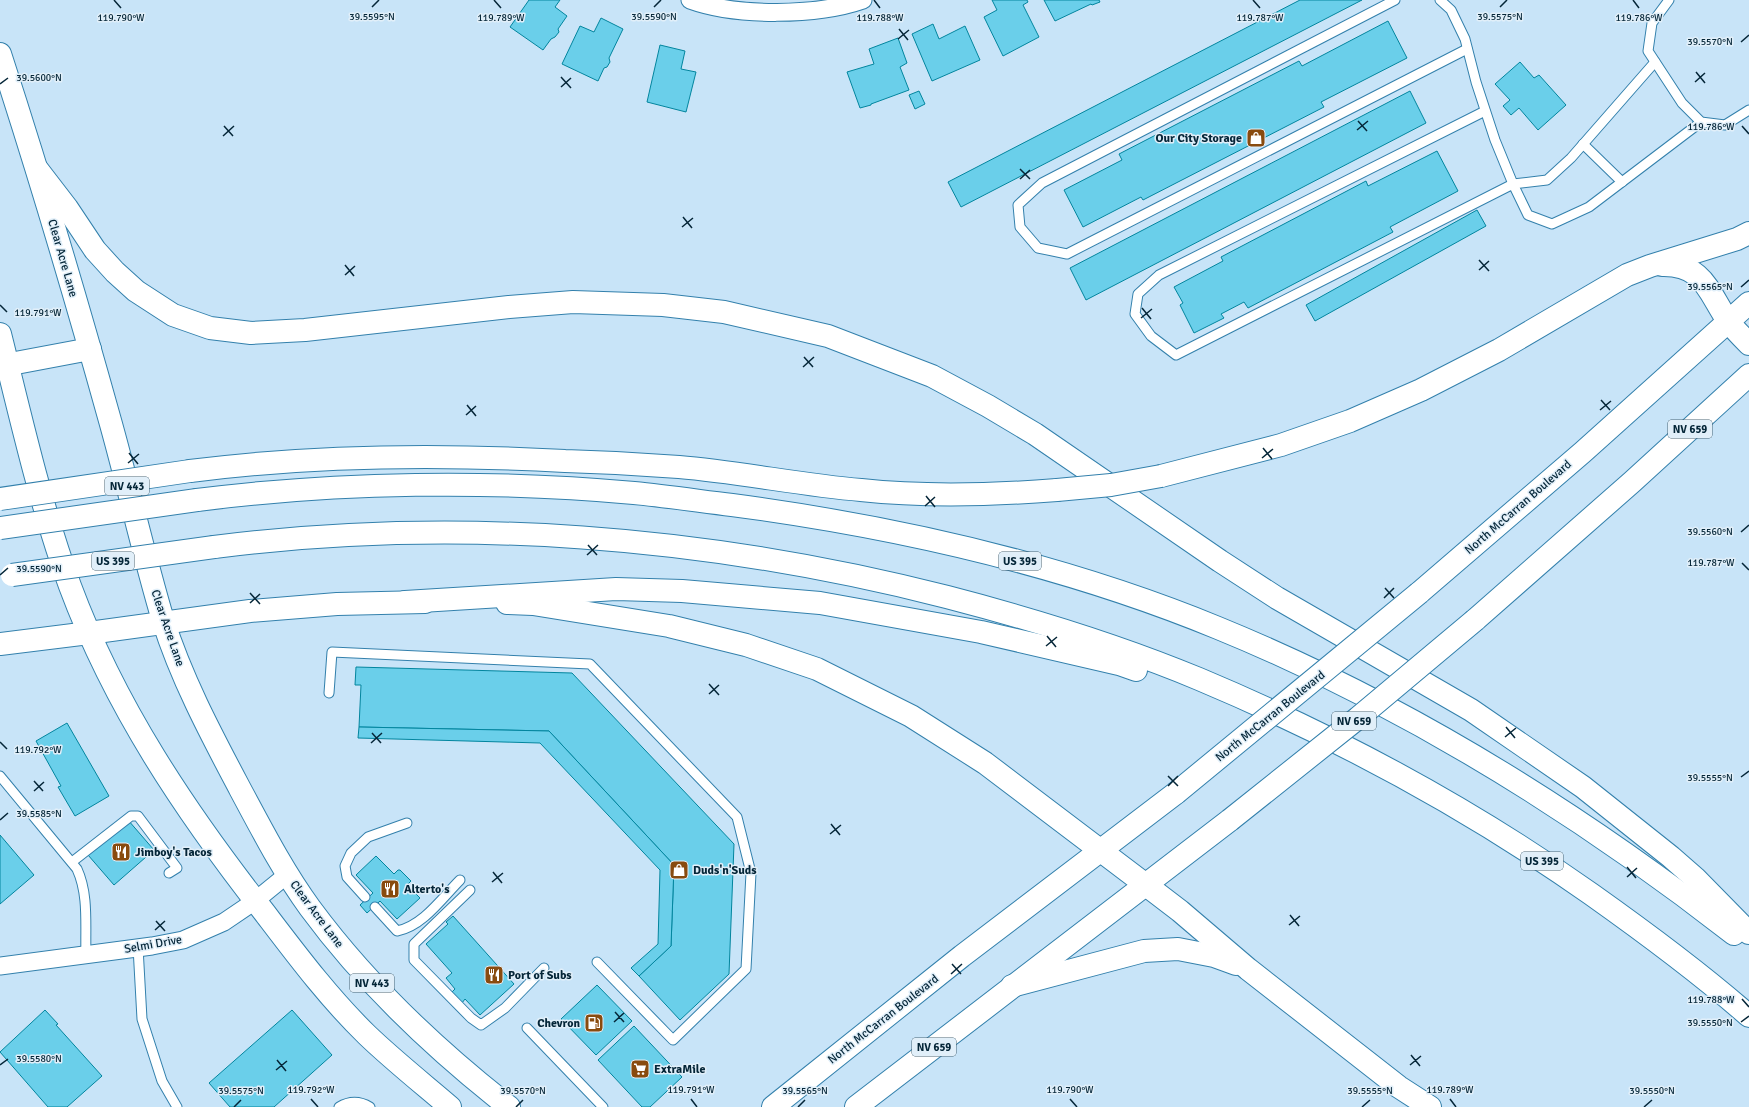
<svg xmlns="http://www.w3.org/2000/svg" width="1749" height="1107" font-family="Signika,sans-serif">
	<rect width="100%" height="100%" fill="#c8e4f8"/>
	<g fill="#6acfea" stroke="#02859e">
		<polygon points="529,0 560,0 555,7 567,16 558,29 559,32 555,37 551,39 543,50 510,27"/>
		<polygon points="992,0 1027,0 1028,2 1023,5 1039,37 1003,56 984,17 997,10"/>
		<polygon points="1044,0 1099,0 1100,2 1092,5 1091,4 1055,21"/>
		<polygon points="1300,0 1362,0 961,207 948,182"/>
		<polygon points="601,18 623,29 609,58 610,62 607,67 604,68 598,81 562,64 580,26 594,32"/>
		<polygon points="1388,21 1407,58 1321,102 1324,107 1143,200 1141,197 1083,227 1064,190 1122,160 1119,154 1299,61 1302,66"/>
		<polygon points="933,24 939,39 965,26 980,60 932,81 912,34"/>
		<polygon points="898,38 907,63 900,67 909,90 871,104 871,105 860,108 847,72 874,64 869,49"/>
		<polygon points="660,45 685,51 681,69 696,72 686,112 647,102"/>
		<polygon points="1520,62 1534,78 1539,75 1566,105 1538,130 1519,108 1511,115 1503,106 1510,100 1495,84"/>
		<polygon points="919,91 925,104 915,109 909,95"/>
		<polygon points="1410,91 1426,123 1086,300 1070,268"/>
		<polygon points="1437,151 1458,191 1390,227 1393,232 1248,308 1244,302 1221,314 1224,318 1194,333 1180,305 1183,303 1174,287 1223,261 1221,257 1366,181 1368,186"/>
		<polygon points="1477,210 1486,226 1315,321 1306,305"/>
		<polygon points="356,667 572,673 734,844 729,974 680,1020 639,976 671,946 674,865 549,731 359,727 361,685 355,685"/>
		<polygon points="67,723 109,796 75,816 58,787 61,786 36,741"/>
		<polygon points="359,727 549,731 674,865 671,946 639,976 631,968 658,944 660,870 540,743 358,738"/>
		<polygon points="128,820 154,850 114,885 88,855"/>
		<polygon points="0,835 34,875 0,904"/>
		<polygon points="376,856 394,874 398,870 400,870 411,881 407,885 420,898 397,919 380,901 367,913 360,905 373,893 356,875"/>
		<polygon points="453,916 514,984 480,1015 465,999 462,1003 452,992 455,989 446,978 452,973 426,944 448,924 446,922"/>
		<polygon points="597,985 632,1021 596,1055 561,1019"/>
		<polygon points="45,1010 58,1024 56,1025 102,1076 67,1107 48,1107 0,1052"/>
		<polygon points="292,1010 332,1055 274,1107 230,1107 209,1083"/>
		<polygon points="634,1026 682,1077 650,1107 642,1107 598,1060"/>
	</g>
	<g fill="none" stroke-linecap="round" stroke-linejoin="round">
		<defs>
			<g id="lane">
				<polyline points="1395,0 1042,183 1018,205 1020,227 1038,248 1067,254 1467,49"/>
				<polyline points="1440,0 1451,10 1465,39 1476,82 1495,140 1513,184 1547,180 1571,158 1655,62"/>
				<polyline points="1669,0 1652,23 1648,51 1682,103 1701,122 1725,125 1749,110"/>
				<polyline points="1485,111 1159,275 1138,294 1135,314 1151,336 1176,355 1513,184 1528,215 1552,224 1589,207 1701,122"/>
				<polyline points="1583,144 1622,182"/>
				<polyline points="329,693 332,652 590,664 737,817 751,873 746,969 673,1040 597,962"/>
				<path d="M0,776L77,869C89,895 85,926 86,954"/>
				<polyline points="72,862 131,816 138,816 177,868 169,873"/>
				<polyline points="470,890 414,944 414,960 471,1018 481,1025 505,1008 544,968"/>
				<polyline points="365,897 347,877 345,866 351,853 368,837 407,823"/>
				<path d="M375,907L397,931C423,926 442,898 460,880"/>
				<polyline points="138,947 142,1019 162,1081 177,1107"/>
				<polyline points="527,1028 603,1107"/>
				<path d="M339,1107C349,1101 360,1101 370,1107"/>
			</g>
			<g id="street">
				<path d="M690,0C737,17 817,16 863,0"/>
				<polyline points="0,966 152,946 183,940 224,922 255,901 288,874"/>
			</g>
			<g id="primary">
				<path d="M0,54C39,174 75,295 109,417C128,484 143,553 163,620C181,678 212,736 240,789C262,830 283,871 310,908C366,984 435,1049 509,1107"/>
				<path d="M0,334C21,418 40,504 70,586C115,707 185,811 264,912C296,954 328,997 367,1035C393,1060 422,1083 450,1107"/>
				<polyline points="1419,593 1583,452 1749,303"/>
				<polyline points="507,603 533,604 669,626 746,645 817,669 911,716 985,763 1146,885"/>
				<polyline points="1475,620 1632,482 1749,375"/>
				<polyline points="89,633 250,611 337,604 425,602"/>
				<polyline points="773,1107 962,956 1176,793"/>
				<polyline points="856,1107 1230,820"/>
			</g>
			<g id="highway">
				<polyline points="37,169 67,208 95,250 115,272 136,291 173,315 210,328 251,333 305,330 509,307 573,302 663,305 724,312 828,336 932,376 988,406 1035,434 1220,561 1277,598 1471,710 1583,787 1671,857 1695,878 1749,933"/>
				<path d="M1662,265C1704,264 1708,292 1728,321C1734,329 1742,337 1749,344"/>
				<polyline points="0,366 90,349"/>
				<path d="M190,471C315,455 440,454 565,461C603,462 641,464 679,467C740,472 800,485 861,490C926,497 992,495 1057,490"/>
				<polyline points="1161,476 1281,445 1350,421 1421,390 1499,350 1627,275 1650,266 1737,239 1749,233"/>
				<path d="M197,500C339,482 492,480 634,493C666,496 699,501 732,505C898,527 1062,564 1218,628C1404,704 1576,811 1734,934"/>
				<path d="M214,547C458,516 708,536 947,597C1032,619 1117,645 1199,679C1337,737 1469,808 1591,894C1646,933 1699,972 1749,1016"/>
				<polyline points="405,602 616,589 682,591 820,603 981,632 1119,664 1136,670"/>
				<polyline points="0,644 89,633"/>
				<polyline points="1146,885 1180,911 1248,969 1399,1087 1430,1107"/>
				<polyline points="1012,986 1144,951 1178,949 1214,956 1236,964"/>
			</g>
		</defs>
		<use href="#lane" stroke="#3380ac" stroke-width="11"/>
		<use href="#street" stroke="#3380ac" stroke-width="19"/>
		<use href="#primary" stroke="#3380ac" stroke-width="24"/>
		<use href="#highway" stroke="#3380ac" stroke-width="24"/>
		<use href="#lane" stroke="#fff" stroke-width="9"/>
		<use href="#street" stroke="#fff" stroke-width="17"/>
		<use href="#primary" stroke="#fff" stroke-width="22"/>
		<use href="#highway" stroke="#fff" stroke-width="22"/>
		<defs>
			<g id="primary-bridge">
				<polyline points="1176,793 1419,593"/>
				<polyline points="1230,820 1358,718 1475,620"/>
			</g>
			<g id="highway-bridge">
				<polyline points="1057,490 1111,485 1161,476"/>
				<polyline points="0,499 190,471"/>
				<polyline points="0,528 197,500"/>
				<polyline points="12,575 214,547"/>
			</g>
		</defs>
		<use href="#primary-bridge" stroke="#3380ac" stroke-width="24" stroke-linecap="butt"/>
		<use href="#highway-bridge" stroke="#3380ac" stroke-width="24" stroke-linecap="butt"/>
		<use href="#primary-bridge" stroke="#fff" stroke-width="22"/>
		<use href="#highway-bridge" stroke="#fff" stroke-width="22"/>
	</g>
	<path fill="none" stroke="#052638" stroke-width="1.5" d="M114,0L121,8M494,0L501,8M874,0L880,8M1253,0L1260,8M1633,0L1639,8M372,7L379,0M654,7L661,0M1500,7L1507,0M899,29L908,40M898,39L909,30M1741,42L1749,35M1696,72L1705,83M561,77L571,88M1695,82L1705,73M0,84L8,78M561,87L571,78M1358,121L1367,131M224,126L233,136M1742,126L1749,134M1357,130L1368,121M223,136L234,126M1020,169L1030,179M1020,179L1030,170M683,217L692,228M682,227L693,218M1479,260L1489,271M345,265L354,276M1479,270L1489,261M345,275L355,266M1741,287L1749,280M0,305L7,312M1142,308L1151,319M1141,318L1152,309M804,357L813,367M803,367L814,357M1601,400L1610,410M467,405L476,416M1600,410L1611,401M466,415L476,406M1263,448L1272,459M129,453L138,464M1262,458L1273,449M128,463L139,454M926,496L935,507M925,506L935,497M1741,532L1749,525M588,545L597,555M587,555L598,545M1742,563L1749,570M0,575L8,568M1385,588L1394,598M250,593L260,604M1384,598L1394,588M250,603L260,594M1047,636L1056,647M1046,646L1057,637M709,684L719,695M709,694L719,685M1506,727L1515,738M372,733L381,743M1505,737L1516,728M0,742L7,749M371,743L382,733M1168,776L1178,786M1741,777L1749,771M34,781L43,791M1168,786L1178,776M34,791L44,782M0,820L8,813M831,824L840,835M830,834L841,825M1627,867L1636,878M493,872L502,883M1627,877L1637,868M492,882L503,873M1290,915L1299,926M156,921L165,931M1289,925L1300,916M155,930L165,921M952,964L961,974M951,974L962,964M1742,999L1749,1007M615,1012L624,1022M614,1022L624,1013M1741,1022L1749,1016M1411,1055L1420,1066M277,1060L286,1071M0,1065L8,1059M1410,1065L1421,1056M276,1070L287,1061M311,1099L318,1107M691,1099L697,1107M1070,1099L1077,1107M1450,1099L1456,1107M234,1107L241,1100M516,1107L523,1100M798,1107L805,1100M1362,1107L1370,1100M1644,1107L1652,1100"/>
	<defs>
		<symbol id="shop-square" viewBox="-11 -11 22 22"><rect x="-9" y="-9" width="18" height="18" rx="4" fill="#894b0e" stroke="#e1eff9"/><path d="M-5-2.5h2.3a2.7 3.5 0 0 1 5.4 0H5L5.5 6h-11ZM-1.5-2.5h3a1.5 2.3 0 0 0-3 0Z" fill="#fff"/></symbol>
		<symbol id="restaurant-square" viewBox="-11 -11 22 22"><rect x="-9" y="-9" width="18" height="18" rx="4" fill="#894b0e" stroke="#e1eff9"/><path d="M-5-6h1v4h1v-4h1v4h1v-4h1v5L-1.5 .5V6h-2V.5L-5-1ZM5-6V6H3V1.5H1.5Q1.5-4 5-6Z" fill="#fff"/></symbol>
		<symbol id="fuel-square" viewBox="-11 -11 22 22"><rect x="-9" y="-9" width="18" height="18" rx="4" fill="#894b0e" stroke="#e1eff9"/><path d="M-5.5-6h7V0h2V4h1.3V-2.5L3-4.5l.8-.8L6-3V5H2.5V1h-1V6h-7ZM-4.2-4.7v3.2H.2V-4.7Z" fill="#fff"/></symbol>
		<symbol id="supermarket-square" viewBox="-11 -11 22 22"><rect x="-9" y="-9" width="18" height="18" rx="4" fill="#894b0e" stroke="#e1eff9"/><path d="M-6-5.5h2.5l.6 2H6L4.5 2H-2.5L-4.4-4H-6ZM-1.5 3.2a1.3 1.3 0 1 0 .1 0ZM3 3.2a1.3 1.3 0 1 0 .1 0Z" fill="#fff"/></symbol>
	</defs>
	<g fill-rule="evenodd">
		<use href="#shop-square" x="1245" y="127" width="22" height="22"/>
		<use href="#restaurant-square" x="110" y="841" width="22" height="22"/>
		<use href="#shop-square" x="668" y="859" width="22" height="22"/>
		<use href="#restaurant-square" x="379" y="878" width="22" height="22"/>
		<use href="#restaurant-square" x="483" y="964" width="22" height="22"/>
		<use href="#fuel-square" x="583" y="1012" width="22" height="22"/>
		<use href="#supermarket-square" x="629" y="1058" width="22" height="22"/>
	</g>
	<g text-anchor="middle" stroke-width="3" stroke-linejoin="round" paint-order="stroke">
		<g fill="#e1eff9" stroke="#476272" stroke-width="1">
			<rect x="1668" y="420" width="44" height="18" rx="3"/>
			<rect x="105" y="477" width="44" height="18" rx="3"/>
			<rect x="92" y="552" width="42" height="18" rx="3"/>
			<rect x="999" y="552" width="42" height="18" rx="3"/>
			<rect x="1332" y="712" width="44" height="18" rx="3"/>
			<rect x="1521" y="852" width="42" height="18" rx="3"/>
			<rect x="350" y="974" width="44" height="18" rx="3"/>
			<rect x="912" y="1038" width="44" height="18" rx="3"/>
		</g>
		<g font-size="11" font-weight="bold" fill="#052638">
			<text x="1690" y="433">NV 659</text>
			<text x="127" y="490">NV 443</text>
			<text x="113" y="565">US 395</text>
			<text x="1020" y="565">US 395</text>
			<text x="1354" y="725">NV 659</text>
			<text x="1542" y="865">US 395</text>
			<text x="372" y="987">NV 443</text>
			<text x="934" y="1051">NV 659</text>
		</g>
		<g font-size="12" font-weight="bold" fill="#052638" stroke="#e1eff9" text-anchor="start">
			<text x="1242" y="142" text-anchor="end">Our City Storage</text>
			<text x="135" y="856">Jimboy's Tacos</text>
			<text x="693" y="874">Duds'n'Suds</text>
			<text x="404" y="893">Alterto's</text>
			<text x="508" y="979">Port of Subs</text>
			<text x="580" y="1027" text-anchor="end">Chevron</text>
			<text x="654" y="1073">ExtraMile</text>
		</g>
		<g font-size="12" fill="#052638" stroke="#e1eff9">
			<text transform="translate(63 258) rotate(74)" y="4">Clear Acre Lane</text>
			<text transform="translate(1518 507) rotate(-41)" y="4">North McCarran Boulevard</text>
			<text transform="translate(168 628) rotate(71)" y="4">Clear Acre Lane</text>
			<text transform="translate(1270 716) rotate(-39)" y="4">North McCarran Boulevard</text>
			<text transform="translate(317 914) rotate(53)" y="4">Clear Acre Lane</text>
			<text transform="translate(153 944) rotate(-10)" y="4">Selmi Drive</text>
			<text transform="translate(883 1019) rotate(-38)" y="4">North McCarran Boulevard</text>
		</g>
	</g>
	<g font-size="10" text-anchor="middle" fill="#052638" stroke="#e1eff9" stroke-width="3" stroke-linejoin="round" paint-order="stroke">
		<text x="372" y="20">39.5595°N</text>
		<text x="654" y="20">39.5590°N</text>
		<text x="1500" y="20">39.5575°N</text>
		<text x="121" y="21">119.790°W</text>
		<text x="501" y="21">119.789°W</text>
		<text x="880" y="21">119.788°W</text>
		<text x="1260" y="21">119.787°W</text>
		<text x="1639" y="21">119.786°W</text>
		<text x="1710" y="45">39.5570°N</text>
		<text x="39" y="81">39.5600°N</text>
		<text x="1711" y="130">119.786°W</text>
		<text x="1710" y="290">39.5565°N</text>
		<text x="38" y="316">119.791°W</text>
		<text x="1710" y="535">39.5560°N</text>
		<text x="1711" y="566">119.787°W</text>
		<text x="39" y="572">39.5590°N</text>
		<text x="38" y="753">119.792°W</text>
		<text x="1710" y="781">39.5555°N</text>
		<text x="39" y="817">39.5585°N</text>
		<text x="1711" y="1003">119.788°W</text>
		<text x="1710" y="1026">39.5550°N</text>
		<text x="39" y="1062">39.5580°N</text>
		<text x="311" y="1093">119.792°W</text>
		<text x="691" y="1093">119.791°W</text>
		<text x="1070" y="1093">119.790°W</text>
		<text x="1450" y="1093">119.789°W</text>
		<text x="241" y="1094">39.5575°N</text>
		<text x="523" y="1094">39.5570°N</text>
		<text x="805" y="1094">39.5565°N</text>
		<text x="1370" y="1094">39.5555°N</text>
		<text x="1652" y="1094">39.5550°N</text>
	</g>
</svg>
